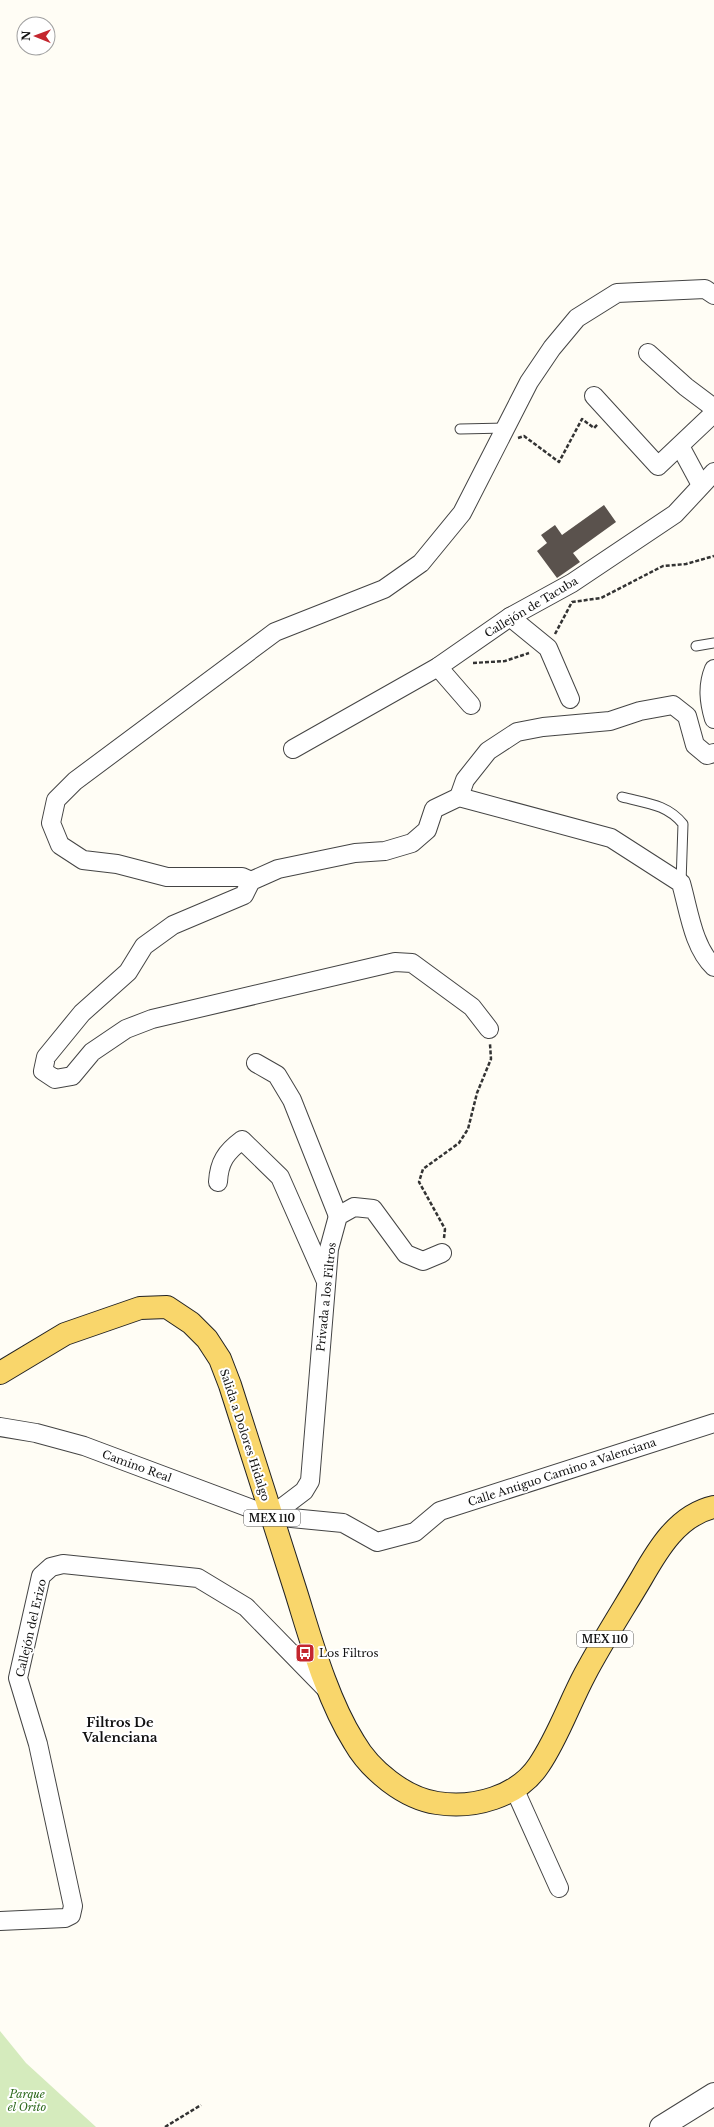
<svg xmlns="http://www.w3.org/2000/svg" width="714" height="2127" font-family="'Libre Baskerville',serif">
	<rect width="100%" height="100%" fill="#fffdf5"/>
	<polygon fill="#d5ebbd" points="0,2031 26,2063 96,2127 0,2127"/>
	<polygon fill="#5a524d" points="604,505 616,522 573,553 580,562 557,578 537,551 547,543 541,535 555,525 562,535"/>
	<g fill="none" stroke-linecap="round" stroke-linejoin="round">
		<defs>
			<g id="service">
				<polyline points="460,429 506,428"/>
				<polyline points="696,646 714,643"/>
				<path d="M622,797C645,803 667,804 683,824L681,883"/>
			</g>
			<g id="minor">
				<polyline points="648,353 686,387 714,408"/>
				<polyline points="594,396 658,466 714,413"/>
				<polyline points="680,446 701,485"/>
				<polyline points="510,617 548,648 570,699"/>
				<polyline points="438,667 471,705"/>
				<path d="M714,669C707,686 709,702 714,719"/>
				<polyline points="293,749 438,667 510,617 572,583 675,514 714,472"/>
				<polyline points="459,797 465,780 488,751 517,732 543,727 610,721 640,711 673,705 687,716 695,745 707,755 714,753"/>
				<polyline points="251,881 242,877 167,877 117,864 83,860 60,845 51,823 56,800 75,781 275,632 384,589 421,563 462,513 529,382 552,348 577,318 617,293 705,289 714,295"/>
				<path d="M489,1029L472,1007L412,963L395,962L152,1019L126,1029L92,1052L72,1076L55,1079L43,1071L46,1057L82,1013L128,972L144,946L173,925L244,895L251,881L278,869L355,853L385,851L412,843L427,830L434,809L459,797L611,838L681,883C689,911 693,947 714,967"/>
				<polyline points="256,1063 277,1075 292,1100 338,1216"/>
				<path d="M218,1182C219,1162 226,1152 242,1140L280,1177L325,1279"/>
				<polyline points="0,1427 36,1433 84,1446 271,1516 343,1523 377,1542 415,1532 440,1511 714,1423"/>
				<polyline points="271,1516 304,1491 310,1481 329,1249 338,1216 354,1207 373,1209 406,1254 423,1261 442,1253"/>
				<polyline points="514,1788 559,1888"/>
				<polyline points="0,1921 65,1918 71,1915 73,1906 38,1744 18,1678 41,1576 51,1567 63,1564 198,1578 246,1607 328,1691"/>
			</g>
			<polyline id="tertiary" points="661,2127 714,2094"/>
			<path id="primary" d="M0,1373L65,1334L140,1308L167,1307L191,1323L207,1339L220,1359L230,1385C252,1454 274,1523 296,1592C311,1640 327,1699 354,1742C370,1770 404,1798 437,1803C473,1809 518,1797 539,1765C558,1737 569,1704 585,1674C602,1642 622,1611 641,1579C658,1549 678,1515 714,1507"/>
		</defs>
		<use href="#service" stroke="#444" stroke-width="11"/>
		<use href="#minor" stroke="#444" stroke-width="20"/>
		<use href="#tertiary" stroke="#444" stroke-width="24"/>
		<use href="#primary" stroke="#222" stroke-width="24"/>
		<g stroke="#333" stroke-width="2.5" stroke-dasharray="4 2" stroke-linecap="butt">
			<polyline points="518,438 524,436 559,462 582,419 594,428 598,424"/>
			<polyline points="555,634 572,602 601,598 663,566 686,564 714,556"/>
			<polyline points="473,663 505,661 529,653"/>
			<polyline points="444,1238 445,1229 419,1182 423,1169 459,1143 468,1129 477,1093 491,1059 490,1044"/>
			<polyline points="165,2127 201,2105"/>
		</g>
		<use href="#service" stroke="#fff" stroke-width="9"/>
		<use href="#minor" stroke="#fff" stroke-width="18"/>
		<use href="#tertiary" stroke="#fff" stroke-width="22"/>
		<use href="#primary" stroke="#f9d66b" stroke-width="22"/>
	</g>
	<defs>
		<symbol id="bus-square" viewBox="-11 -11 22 22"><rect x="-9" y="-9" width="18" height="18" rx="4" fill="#c4262e" stroke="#fff"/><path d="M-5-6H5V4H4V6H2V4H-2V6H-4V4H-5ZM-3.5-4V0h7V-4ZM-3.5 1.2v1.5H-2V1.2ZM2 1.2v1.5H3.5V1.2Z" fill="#fff"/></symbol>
	</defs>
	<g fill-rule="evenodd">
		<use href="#bus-square" x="294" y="1642" width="22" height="22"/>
	</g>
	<g text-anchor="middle" stroke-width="4" stroke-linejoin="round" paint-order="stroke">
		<g fill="#fff" stroke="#585858" stroke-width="1">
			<rect x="244" y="1510" width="56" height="16" rx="3"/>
			<rect x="577" y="1631" width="56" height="16" rx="3"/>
		</g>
		<g font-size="10" font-weight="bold" fill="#111">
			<text x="272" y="1522">MEX 110</text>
			<text x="605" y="1643">MEX 110</text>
		</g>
		<g font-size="11" fill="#111" stroke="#fff">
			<text transform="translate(531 607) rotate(-31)" y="4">Callejón de Tacuba</text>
			<text transform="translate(326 1297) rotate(-84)" y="4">Privada a los Filtros</text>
			<text transform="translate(245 1435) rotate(72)" y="4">Salida a Dolores Hidalgo</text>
			<text transform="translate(137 1466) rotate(20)" y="4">Camino Real</text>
			<text transform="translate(562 1472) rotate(-18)" y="4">Calle Antiguo Camino a Valenciana</text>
			<text transform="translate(31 1628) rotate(-77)" y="4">Callejón del Erizo</text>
		</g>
		<g font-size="11" fill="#111" stroke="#fff" text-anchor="start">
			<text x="319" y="1657">Los Filtros</text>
		</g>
		<g font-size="11" font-style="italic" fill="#2f6b1f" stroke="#fff">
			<text x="27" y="2098">Parque<tspan x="27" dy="13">el Orito</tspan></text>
		</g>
		<g font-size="13" font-weight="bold" fill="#111" stroke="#fff">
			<text x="120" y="1727">Filtros De<tspan x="120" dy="15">Valenciana</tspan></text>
		</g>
	</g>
	<g transform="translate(36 36) rotate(271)"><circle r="19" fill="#ffffff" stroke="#a0a0a0"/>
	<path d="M0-3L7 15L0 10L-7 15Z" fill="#c4262e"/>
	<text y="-6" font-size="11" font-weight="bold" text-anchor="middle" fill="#111111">N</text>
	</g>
</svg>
